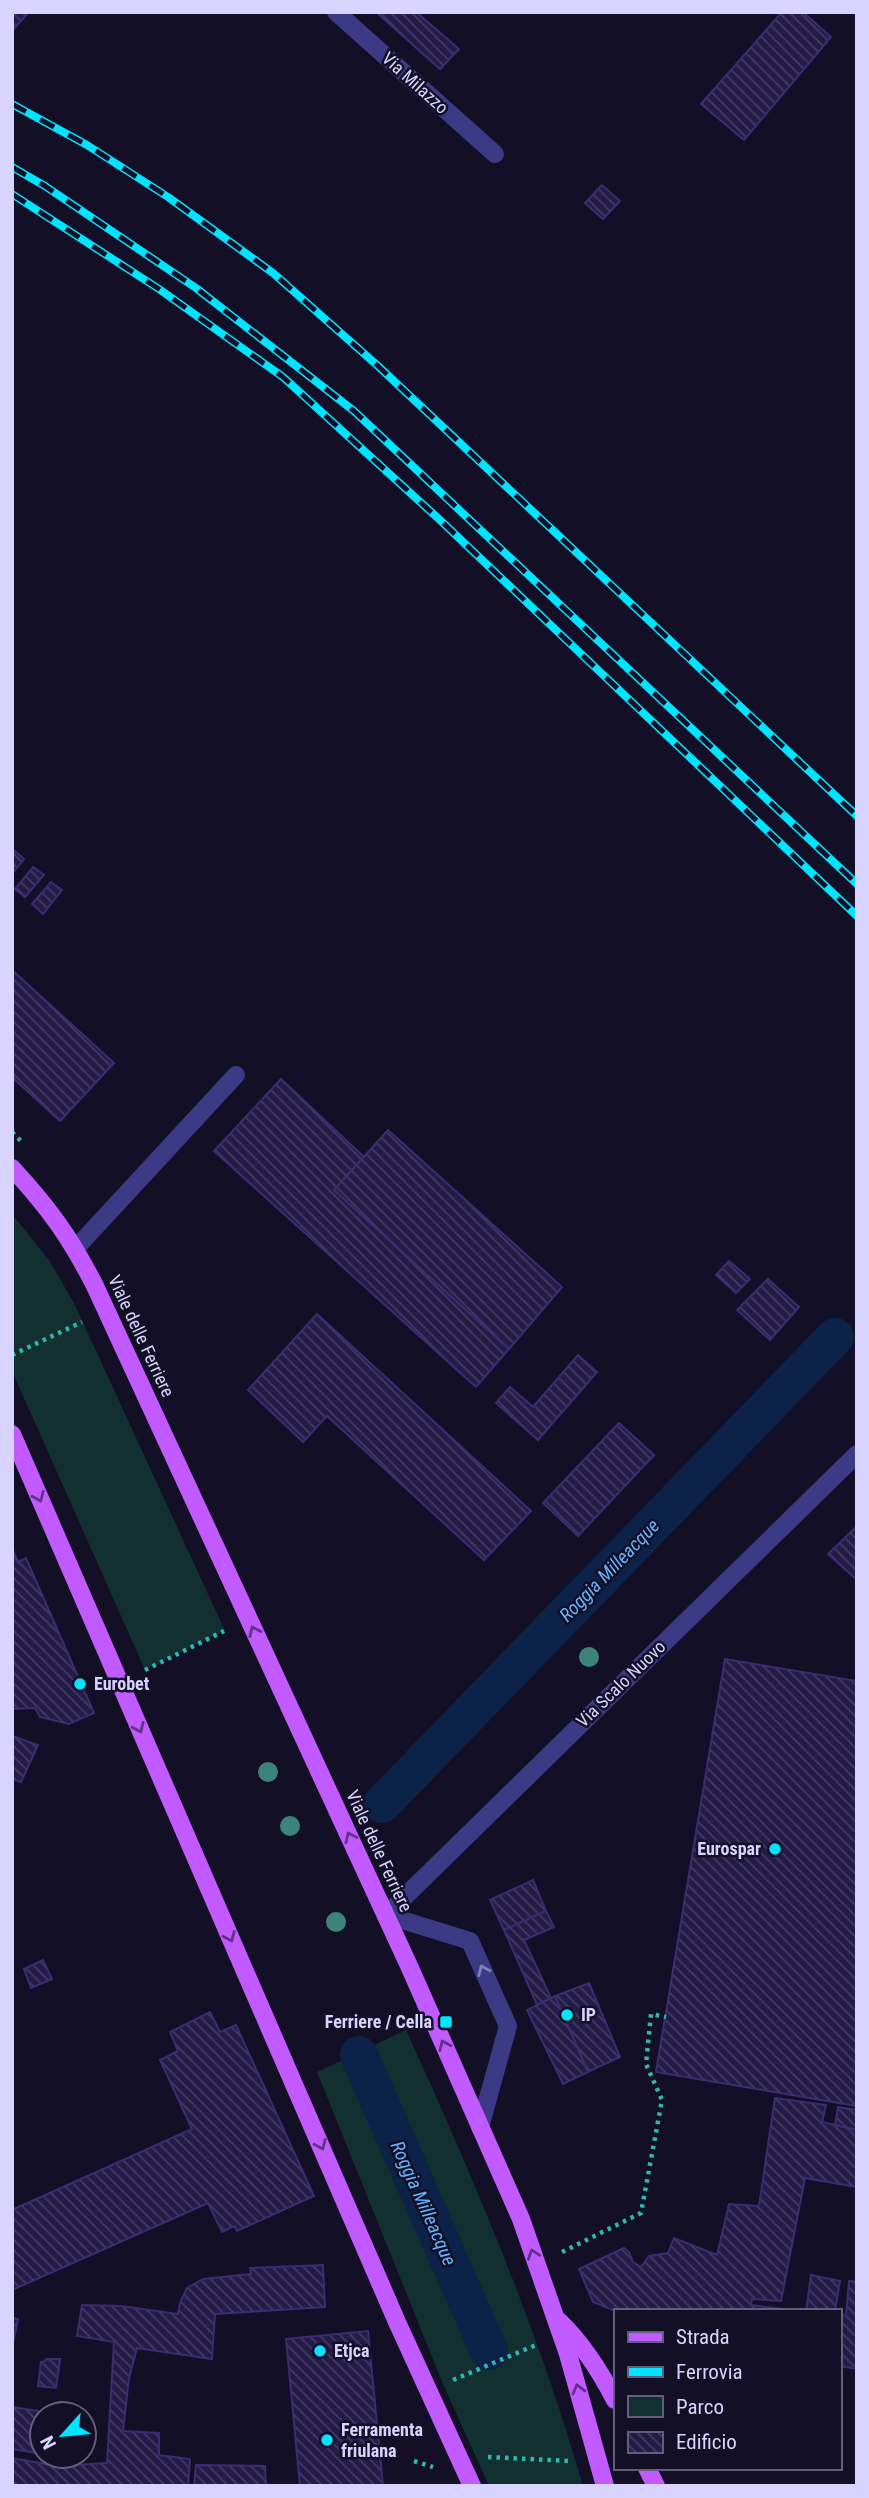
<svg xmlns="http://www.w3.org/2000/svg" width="869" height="2498" font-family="'Roboto Condensed',sans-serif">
	<defs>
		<pattern id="building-back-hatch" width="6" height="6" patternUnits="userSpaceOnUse" patternTransform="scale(1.75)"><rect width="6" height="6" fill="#241b47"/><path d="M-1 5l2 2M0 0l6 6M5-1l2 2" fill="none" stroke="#433b63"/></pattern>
	</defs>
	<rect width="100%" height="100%" fill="#130f26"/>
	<g fill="#12302f">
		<polygon points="12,1214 49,1260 74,1303 225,1631 145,1670 12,1371"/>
		<path d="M406,2030C474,2179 538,2329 583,2486H489L443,2384L317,2072Z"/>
	</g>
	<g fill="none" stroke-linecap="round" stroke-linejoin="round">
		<g stroke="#0c2248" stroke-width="38">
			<polyline points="382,1804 835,1337"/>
			<polyline points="359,2055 489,2351"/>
		</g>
	</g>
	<g fill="url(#building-back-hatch)" stroke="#3b2d73" stroke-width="2">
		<polygon points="12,12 29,12 12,31"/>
		<polygon points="376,12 416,12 459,49 440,69"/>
		<polygon points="782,12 803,12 831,37 744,140 701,104"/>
		<polygon points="602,185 620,201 603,219 585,203"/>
		<polygon points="15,851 24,859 12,874 12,854"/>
		<polygon points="33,867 44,875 25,897 15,889"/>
		<polygon points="51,882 62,890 43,914 32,904"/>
		<polygon points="12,970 114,1063 60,1121 12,1077"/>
		<polygon points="281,1079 364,1157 334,1190 509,1349 476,1387 214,1151"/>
		<polygon points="388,1130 562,1287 509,1349 334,1190"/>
		<polygon points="729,1261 750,1279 736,1293 716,1275"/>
		<polygon points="768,1279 799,1307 770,1340 737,1310"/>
		<polygon points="317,1314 531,1511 484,1560 327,1416 303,1442 248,1390"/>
		<polygon points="578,1355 597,1372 538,1440 496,1403 510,1387 533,1407"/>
		<polygon points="619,1423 654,1455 578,1536 543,1503"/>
		<polygon points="855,1528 857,1529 857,1580 828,1554"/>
		<polygon points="12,1548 18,1562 26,1558 94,1713 69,1724 40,1717 35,1708 12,1709"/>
		<polygon points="725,1659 857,1681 857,2106 656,2072"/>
		<polygon points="12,1736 38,1745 21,1782 12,1779"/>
		<polygon points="533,1880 546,1911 504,1930 490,1900"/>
		<polygon points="546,1911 554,1927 524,1940 551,1998 537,2005 504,1930"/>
		<polygon points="43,1960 52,1979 31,1988 24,1969"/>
		<polygon points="589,1983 620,2057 588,2072 555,1996"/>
		<polygon points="555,1996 588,2072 563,2084 527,2010"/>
		<polygon points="210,2012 220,2032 236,2025 314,2196 237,2231 234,2226 222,2232 208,2203 12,2290 12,2210 192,2129 160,2060 178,2051 170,2032"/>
		<polygon points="775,2098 826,2105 822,2122 857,2130 857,2187 805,2178 781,2301 752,2299 751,2305 798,2311 615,2311 593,2302 579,2269 624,2248 629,2252 633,2262 641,2267 649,2256 668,2253 674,2238 717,2255 729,2204 759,2206"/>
		<polygon points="838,2107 857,2110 857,2130 835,2125"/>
		<polygon points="323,2265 325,2307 215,2314 212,2359 137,2348 129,2378 123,2431 159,2433 159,2455 190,2459 188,2486 12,2486 12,2458 57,2466 107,2463 114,2342 77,2336 82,2305 121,2306 178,2314 180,2303 187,2288 203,2279 251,2274 250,2268"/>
		<polygon points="811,2275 840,2281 835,2311 806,2311"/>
		<polygon points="849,2281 857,2282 857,2369 839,2366 839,2314 846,2316"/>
		<polygon points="12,2318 18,2319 12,2348"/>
		<polygon points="368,2331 383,2486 300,2486 286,2339"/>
		<polygon points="46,2359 60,2359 56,2388 38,2386 41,2362 45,2361"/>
		<polygon points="12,2407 52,2413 42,2414 42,2454 12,2449"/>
		<polygon points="196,2465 265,2466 266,2486 194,2486"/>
	</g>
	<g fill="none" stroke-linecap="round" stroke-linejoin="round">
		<g stroke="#2fb8b0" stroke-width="4.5" stroke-dasharray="3.5 5" stroke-linecap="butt">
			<polyline points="12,1132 23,1143"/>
			<polyline points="12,1355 82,1322"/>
			<polyline points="145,1670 224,1631"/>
			<polyline points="562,2252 641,2213 662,2100 646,2064 651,2014 666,2017"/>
			<polyline points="453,2380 536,2345"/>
			<polyline points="488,2457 570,2461"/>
			<polyline points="414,2461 433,2467"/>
		</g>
		<g stroke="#3d3a85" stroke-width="18">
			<polyline points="336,12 495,154"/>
			<polyline points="76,1248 236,1075"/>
			<polyline points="386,1915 857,1454"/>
			<polyline points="386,1915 470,1941 508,2026 480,2127"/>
		</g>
		<g stroke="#c25bff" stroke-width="18">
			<path d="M12,1168C49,1208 70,1237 95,1286L410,1968L521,2219L568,2354L605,2486"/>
			<polyline points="12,1434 397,2322 472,2486"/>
			<path d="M559,2321C583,2344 600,2371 615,2400"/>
			<polyline points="647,2468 656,2486"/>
		</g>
		<defs>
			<g id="rail">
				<polyline points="12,104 87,145 168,197 273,273 378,366 857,816"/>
				<polyline points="12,167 45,186 196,288 354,411 857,884"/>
				<polyline points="12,194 159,289 283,377 440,520 857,916"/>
			</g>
		</defs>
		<use href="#rail" stroke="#00e5ff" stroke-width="8"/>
		<use href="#rail" stroke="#130f26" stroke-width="5" stroke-dasharray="16" stroke-linecap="butt"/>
	</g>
	<g fill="#3d827b">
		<circle cx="589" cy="1657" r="10"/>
		<circle cx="268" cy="1772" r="10"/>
		<circle cx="290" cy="1826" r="10"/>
		<circle cx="336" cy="1922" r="10"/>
	</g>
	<defs><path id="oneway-chevron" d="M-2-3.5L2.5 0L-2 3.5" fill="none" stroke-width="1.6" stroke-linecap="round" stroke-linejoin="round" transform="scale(1.75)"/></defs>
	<g stroke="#623188">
		<use href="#oneway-chevron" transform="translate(39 1497) rotate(67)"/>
		<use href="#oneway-chevron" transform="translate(254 1631) rotate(-115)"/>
		<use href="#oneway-chevron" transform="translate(139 1728) rotate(66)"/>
		<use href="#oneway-chevron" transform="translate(350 1837) rotate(-115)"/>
		<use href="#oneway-chevron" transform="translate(230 1937) rotate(66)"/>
		<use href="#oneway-chevron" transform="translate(444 2045) rotate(-114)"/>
		<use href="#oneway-chevron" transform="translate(321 2145) rotate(66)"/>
		<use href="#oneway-chevron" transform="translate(533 2254) rotate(-109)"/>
		<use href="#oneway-chevron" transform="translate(578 2389) rotate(-105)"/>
	</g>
	<use stroke="#837fbc" href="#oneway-chevron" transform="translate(483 1970) rotate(-114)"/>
	<g fill="#00e5ff" stroke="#130f26" stroke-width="2.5">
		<circle cx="80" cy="1684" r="7"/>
		<circle cx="775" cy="1849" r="7"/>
		<circle cx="567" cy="2015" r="7"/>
		<rect x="439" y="2015" width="14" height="14" rx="3.5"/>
		<circle cx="320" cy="2351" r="7"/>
		<circle cx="327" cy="2440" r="7"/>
	</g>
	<g text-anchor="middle" stroke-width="5" stroke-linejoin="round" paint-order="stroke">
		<g font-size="18" fill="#d9d4ff" stroke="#130f26">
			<text transform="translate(415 83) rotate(42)" y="6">Via Milazzo</text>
			<text transform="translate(141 1336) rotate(65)" y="6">Viale delle Ferriere</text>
			<text transform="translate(621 1684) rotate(-44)" y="6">Via Scalo Nuovo</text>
			<text transform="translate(379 1851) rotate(65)" y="6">Viale delle Ferriere</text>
		</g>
		<g font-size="18" font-weight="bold" fill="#d9d4ff" stroke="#130f26" text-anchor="start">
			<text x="94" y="1690">Eurobet</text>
			<text x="761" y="1855" text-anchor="end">Eurospar</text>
			<text x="581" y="2021">IP</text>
			<text x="432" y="2028" text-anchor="end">Ferriere / Cella</text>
			<text x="334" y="2357">Etjca</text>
			<text x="341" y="2436">Ferramenta<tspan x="341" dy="21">friulana</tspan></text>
		</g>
		<g font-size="19" font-style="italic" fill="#62b6ff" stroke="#130f26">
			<text transform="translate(609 1570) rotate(-46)" y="7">Roggia Milleacque</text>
			<text transform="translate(424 2203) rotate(66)" y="7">Roggia Milleacque</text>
		</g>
	</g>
	<rect width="869" height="2498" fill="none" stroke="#d9d4ff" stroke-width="28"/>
	<rect x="614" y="2309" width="228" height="161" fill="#130f26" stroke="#625e7d" stroke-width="2"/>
	<rect x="628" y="2332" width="35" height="10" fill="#c25bff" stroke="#625e7d" stroke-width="2"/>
	<text x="676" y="2344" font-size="21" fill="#d9d4ff">Strada</text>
	<rect x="628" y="2367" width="35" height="10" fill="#00e5ff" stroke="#625e7d" stroke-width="2"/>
	<text x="676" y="2379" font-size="21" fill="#d9d4ff">Ferrovia</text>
	<rect x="628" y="2396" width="35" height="21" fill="#12302f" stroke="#625e7d" stroke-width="2"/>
	<text x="676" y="2414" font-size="21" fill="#d9d4ff">Parco</text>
	<rect x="628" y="2432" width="35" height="21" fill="url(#building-back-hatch)" stroke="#625e7d" stroke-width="2"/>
	<text x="676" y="2449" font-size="21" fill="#d9d4ff">Edificio</text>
	<g transform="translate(63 2435) rotate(243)"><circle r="33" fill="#130f26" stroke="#625e7d" stroke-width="2"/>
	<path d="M0-5L12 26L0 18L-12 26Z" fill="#00e5ff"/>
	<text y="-10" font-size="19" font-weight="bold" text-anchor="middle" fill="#d9d4ff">N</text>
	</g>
</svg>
